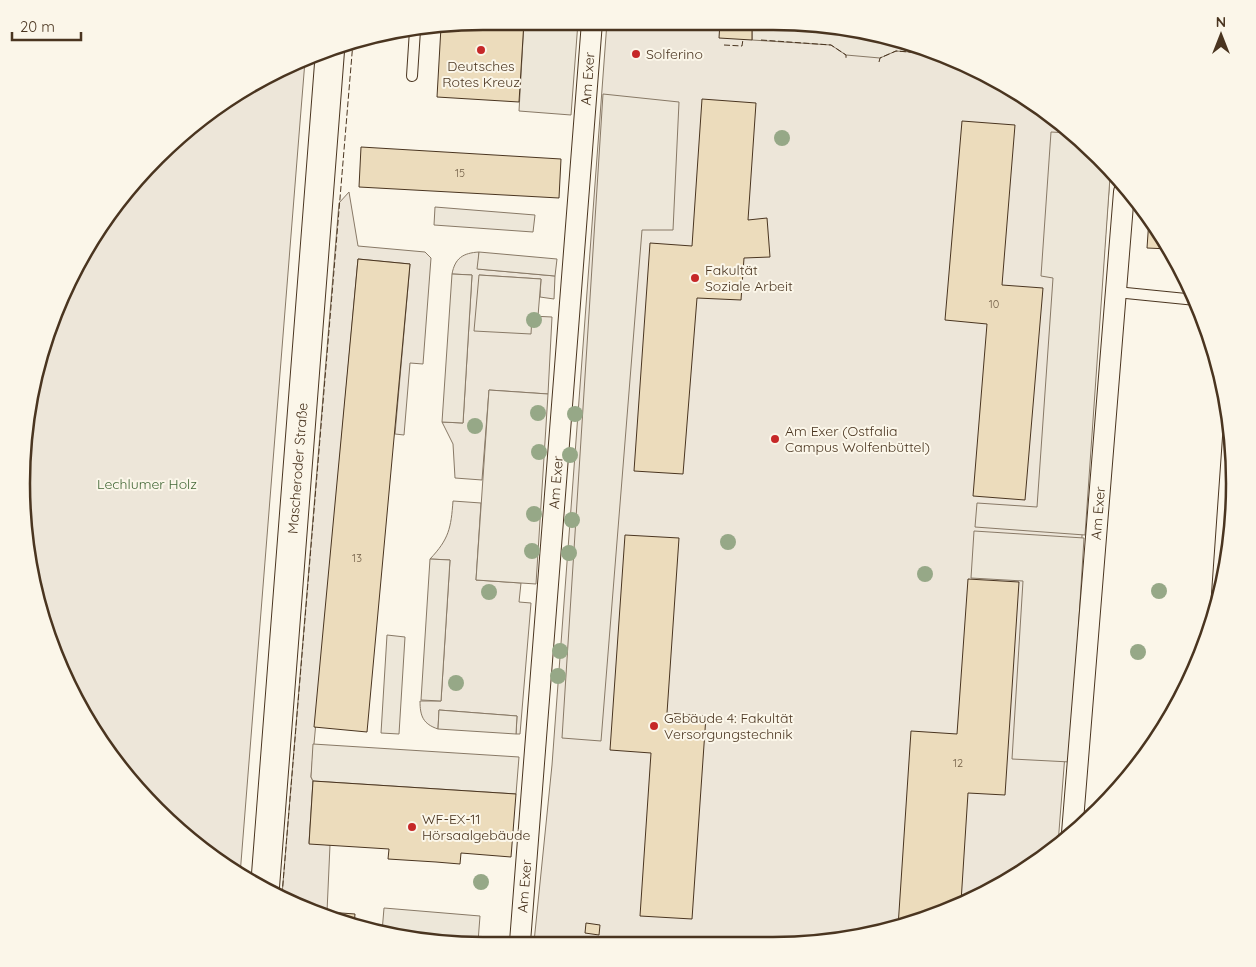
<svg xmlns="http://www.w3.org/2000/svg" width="1256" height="967" font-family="Quicksand,sans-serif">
	<rect width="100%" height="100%" fill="#fbf6e9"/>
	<g fill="#ede6d9" stroke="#887966">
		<polygon points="607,22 802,22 921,46 1054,117 1110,177 1058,844 1029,868 921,921 833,942 534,942 552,765"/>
		<polygon points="305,61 301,110 240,875 227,868 156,810 99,740 37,603 21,484 37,364 83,253 156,157 252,83"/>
		<polygon points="349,192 358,246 425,252 431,258 423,364 410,363 404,435 395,434 410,264 358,259 311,777 313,781 309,843 330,845 327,912 314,911 282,895 339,203"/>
		<path d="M479,252L478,269L555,276L554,299L540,297L541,279L479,275L530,334L532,316L552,317L548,394L489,390L482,480L455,478L453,444L442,422L463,423L472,275L452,274C455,258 463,253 479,252Z"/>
		<path d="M453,501L481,503L476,580L521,583L519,602L531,603L520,734H516L517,716L439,710L438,729C423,724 420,716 420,701H441L450,560L430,559C449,539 451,528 453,501Z"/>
	</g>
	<g fill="#ede7d9" stroke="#887966">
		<polygon points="524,21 578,22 571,115 519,111"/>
		<polygon points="752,22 794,23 794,27 836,29 921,46 937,54 896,51 880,58 846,55 831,45 752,40"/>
		<polygon points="603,94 679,102 673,230 642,230 601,741 562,738"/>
		<polygon points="1051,132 1069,133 1110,177 1085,535 975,527 977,503 1037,507 1053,278 1041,276"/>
		<polygon points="435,207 535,215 533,232 434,225"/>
		<polygon points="479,252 557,259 555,276 477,269"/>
		<polygon points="452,274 472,275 463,423 442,422"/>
		<polygon points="479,275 541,279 538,316 532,316 531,334 474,331"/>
		<polygon points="489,390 548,394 536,584 476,580"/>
		<polygon points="974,531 1084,538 1070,762 1012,759 1023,581 971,578"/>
		<polygon points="430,559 450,560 441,701 421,700"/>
		<polygon points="387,635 405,637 399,734 381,733"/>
		<polygon points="439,710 517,716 516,734 438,729"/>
		<polygon points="313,744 519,757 516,794 313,781 311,777"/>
		<polygon points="384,908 480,916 478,942 423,942 382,932"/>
	</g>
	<g fill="#ecdcbc" stroke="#4a3520">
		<polygon points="484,21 524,21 519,102 437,97 441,27"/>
		<polygon points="720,22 752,22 752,40 719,38"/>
		<polygon points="777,22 802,22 836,30 794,27 794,23"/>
		<polygon points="702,99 756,103 748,220 767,218 770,257 744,258 741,300 697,298 683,474 634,471 650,243 692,246"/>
		<polygon points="962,121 1015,125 1002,285 1043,288 1025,500 973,496 987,324 945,320"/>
		<polygon points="361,147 561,159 559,198 359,187"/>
		<polygon points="1149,219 1157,227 1169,249 1147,248"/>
		<polygon points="358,259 410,264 367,732 314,727"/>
		<polygon points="625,535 679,538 667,713 706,716 692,919 640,916 651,753 610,750"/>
		<polygon points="968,579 1019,582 1005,795 968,793 961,902 921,921 898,927 911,731 957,734"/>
		<polygon points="313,781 516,794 511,857 461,853 460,864 436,862 388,859 389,849 309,844"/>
		<polygon points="314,911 355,914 354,926 335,921"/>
		<polygon points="586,923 600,925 599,935 585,933"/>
	</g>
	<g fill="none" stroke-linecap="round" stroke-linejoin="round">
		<defs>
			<g id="service">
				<polyline points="412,76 415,30"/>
				<polyline points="1116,292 1196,300"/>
				<polyline points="1216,608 1229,423"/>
			</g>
			<g id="minor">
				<path id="s1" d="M1072,833L1124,192"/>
				<path id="s2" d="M520,942L592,22"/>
			</g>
			<g id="secondary">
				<path id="s3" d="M265,887L330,51"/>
			</g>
		</defs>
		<use href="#service" stroke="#4a3520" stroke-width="12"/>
		<use href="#minor" stroke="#4a3520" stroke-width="22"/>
		<use href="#secondary" stroke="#4a3520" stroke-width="30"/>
		<use href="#service" stroke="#fbf6e9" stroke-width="10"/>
		<use href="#minor" stroke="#fbf6e9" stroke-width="20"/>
		<use href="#secondary" stroke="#fbf6e9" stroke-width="28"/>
		<g stroke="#4a3520" stroke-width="1" stroke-dasharray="6 2.5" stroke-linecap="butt">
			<polyline points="761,40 831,45 846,55 846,59"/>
			<polyline points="724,45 742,46 743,39"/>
			<polyline points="879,62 880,58 896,51 937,54"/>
			<polyline points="282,895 353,42"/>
		</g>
	</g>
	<g fill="#96a887">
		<circle cx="782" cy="138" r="8"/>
		<circle cx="534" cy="320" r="8"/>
		<circle cx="538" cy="413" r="8"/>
		<circle cx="575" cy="414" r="8"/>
		<circle cx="475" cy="426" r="8"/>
		<circle cx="539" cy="452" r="8"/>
		<circle cx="570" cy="455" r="8"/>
		<circle cx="534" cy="514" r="8"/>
		<circle cx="572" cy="520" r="8"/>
		<circle cx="728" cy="542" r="8"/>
		<circle cx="532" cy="551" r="8"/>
		<circle cx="569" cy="553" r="8"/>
		<circle cx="925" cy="574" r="8"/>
		<circle cx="1159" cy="591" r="8"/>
		<circle cx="489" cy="592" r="8"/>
		<circle cx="560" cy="651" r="8"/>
		<circle cx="1138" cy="652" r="8"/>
		<circle cx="558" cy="676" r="8"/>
		<circle cx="456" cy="683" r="8"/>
		<circle cx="481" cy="882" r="8"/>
	</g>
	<g fill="#c62828" stroke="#fbf6e9" stroke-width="2">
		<circle cx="481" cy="50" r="5"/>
		<circle cx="636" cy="54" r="5"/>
		<circle cx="695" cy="278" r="5"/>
		<circle cx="775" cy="439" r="5"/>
		<circle cx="654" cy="726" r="5"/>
		<circle cx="412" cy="827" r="5"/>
	</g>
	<g text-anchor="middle" stroke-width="4" stroke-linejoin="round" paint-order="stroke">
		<g font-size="11" fill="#725f47">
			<text x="460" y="177">15</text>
			<text x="994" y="308">10</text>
			<text x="357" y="562">13</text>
			<text x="958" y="767">12</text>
		</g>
		<g font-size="14" fill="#4a3520" stroke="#fbf6e9" text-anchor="start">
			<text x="646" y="59">Solferino</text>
			<text x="481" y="71" text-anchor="middle">Deutsches<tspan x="481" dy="16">Rotes Kreuz</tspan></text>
			<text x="705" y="275">Fakultät<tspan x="705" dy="16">Soziale Arbeit</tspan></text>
			<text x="785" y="436">Am Exer (Ostfalia<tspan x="785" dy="16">Campus Wolfenbüttel)</tspan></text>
			<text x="664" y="723">Gebäude 4: Fakultät<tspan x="664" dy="16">Versorgungstechnik</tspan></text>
			<text x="422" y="824">WF-EX-11<tspan x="422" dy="16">Hörsaalgebäude</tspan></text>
		</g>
		<g font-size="14" fill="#4a3520" stroke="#fbf6e9">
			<text dy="5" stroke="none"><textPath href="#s2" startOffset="866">Am Exer</textPath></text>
			<text dy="5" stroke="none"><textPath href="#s3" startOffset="420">Mascheroder Straße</textPath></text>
			<text dy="5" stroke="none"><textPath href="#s2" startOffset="461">Am Exer</textPath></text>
			<text dy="5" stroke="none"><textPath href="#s1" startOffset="321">Am Exer</textPath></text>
			<text dy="5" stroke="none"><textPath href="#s2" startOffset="56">Am Exer</textPath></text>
		</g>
		<g font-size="14" fill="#436837" stroke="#fbf6e9">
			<text x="147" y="489">Lechlumer Holz</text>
		</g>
	</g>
	<path d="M0 0H1256V967H0ZM483 30H773A453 453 0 0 1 1226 483V484A453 453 0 0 1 773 937H483A453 453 0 0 1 30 484V483A453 453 0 0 1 483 30Z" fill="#fbf6e9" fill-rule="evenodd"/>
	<path fill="none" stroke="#4a3520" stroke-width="2.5" d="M483 30H773A453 453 0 0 1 1226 483V484A453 453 0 0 1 773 937H483A453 453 0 0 1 30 484V483A453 453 0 0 1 483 30Z"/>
	<g transform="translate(1221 35)" stroke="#fbf6e9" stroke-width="4" paint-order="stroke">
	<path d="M0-4L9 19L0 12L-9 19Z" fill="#4a3520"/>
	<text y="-8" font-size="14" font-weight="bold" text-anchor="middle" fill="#4a3520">N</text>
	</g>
	<path d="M12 32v8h69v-8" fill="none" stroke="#4a3520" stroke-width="2.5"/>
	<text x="20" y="32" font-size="15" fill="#4a3520" stroke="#fbf6e9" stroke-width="4" paint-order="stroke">20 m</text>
</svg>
